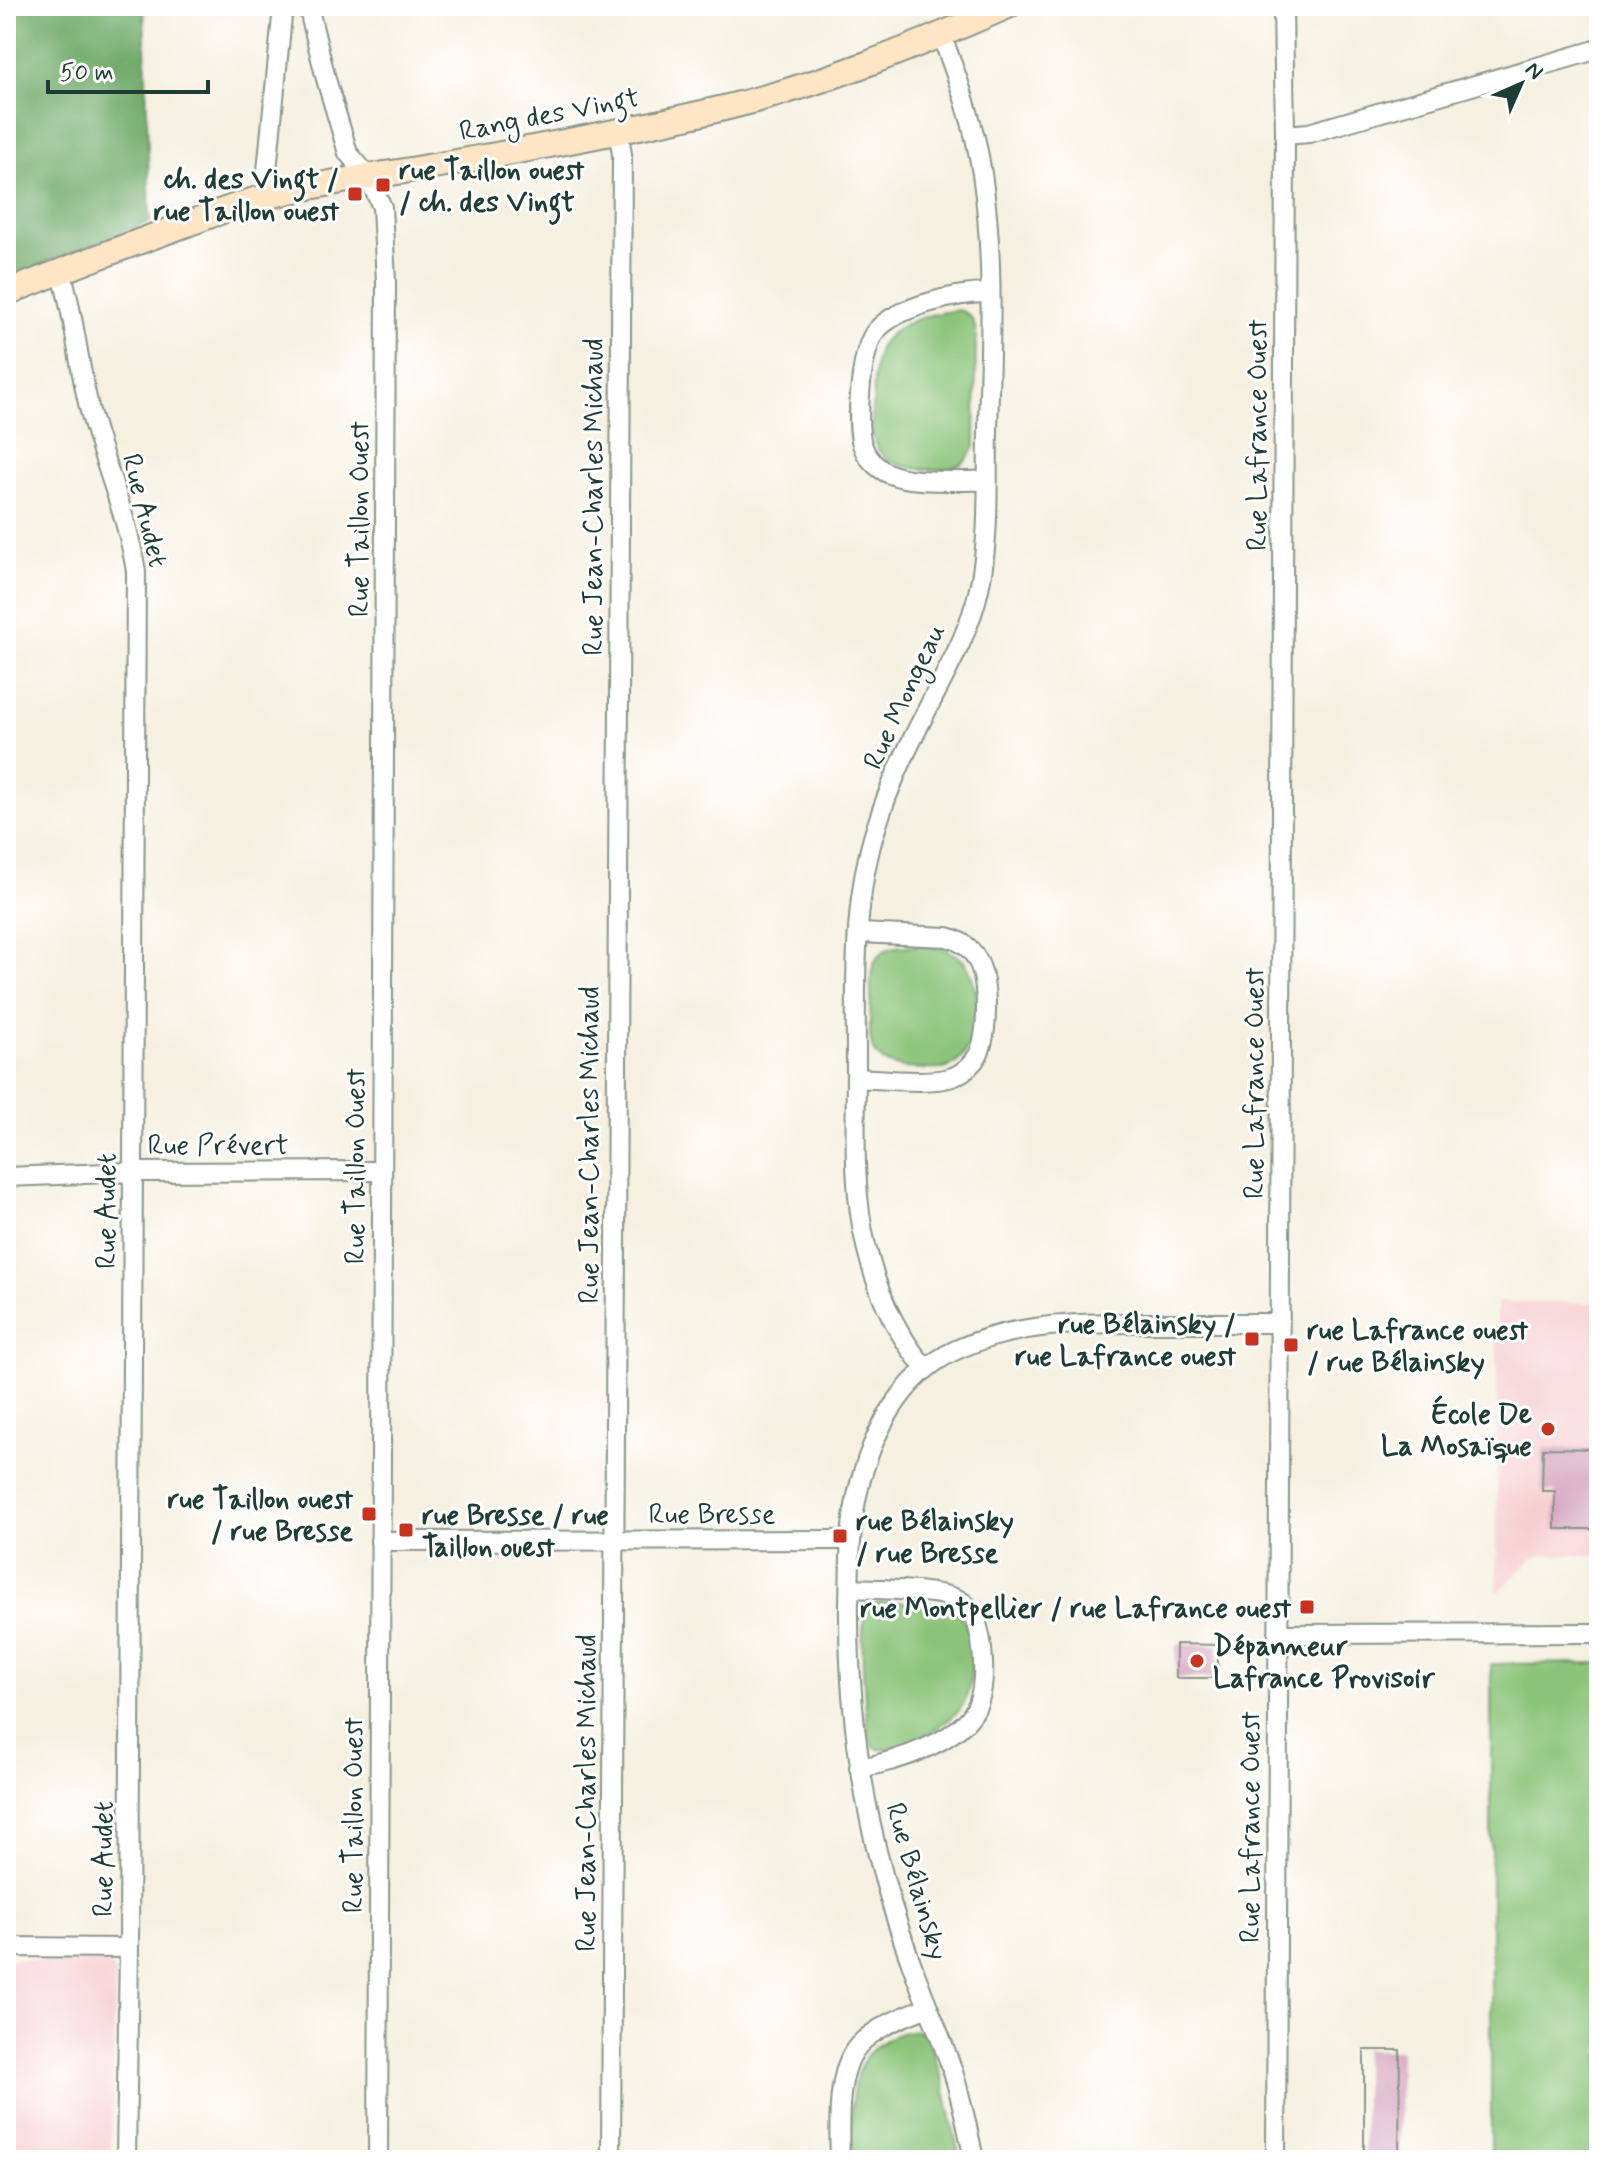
<svg xmlns="http://www.w3.org/2000/svg" width="1605" height="2166" font-family="Mynerve,sans-serif">
	<rect width="100%" height="100%" fill="#fff"/>
	<filter id="ink" filterUnits="userSpaceOnUse"><feTurbulence type="fractalNoise" baseFrequency=".0125" numOctaves="2"/><feDisplacementMap in="SourceGraphic" scale="16" xChannelSelector="R" yChannelSelector="G"/><feConvolveMatrix kernelMatrix="1 2 1 2 8 2 1 2 1" color-interpolation-filters="sRGB"/></filter>
	<filter id="wash" filterUnits="userSpaceOnUse"><feTurbulence type="fractalNoise" baseFrequency=".006" numOctaves="4" result="noise"/><feDisplacementMap in="SourceGraphic" scale="32" xChannelSelector="R" yChannelSelector="G"/><feGaussianBlur stdDeviation="1.8" result="paint"/><feColorMatrix in="noise" values="0 0 0 0 0 0 0 0 0 0 0 0 0 0 0 0 0 1.4 0 .05"/><feComposite in="paint" operator="in"/></filter>
	<g filter="url(#wash)">
		<rect width="100%" height="100%" fill="#f5f0e0"/>
		<g fill="#f7cfd1">
			<polygon points="1497,1302 1599,1303 1599,1555 1546,1555 1537,1557 1530,1561 1497,1593"/>
			<polygon points="6,1356 11,1356 6,1681"/>
			<polygon points="6,1959 101,1961 112,1967 115,1974 111,2160 6,2160"/>
		</g>
		<g fill="#8bc479" stroke="#558056" stroke-width="2">
			<path d="M959,310C971,314 974,320 976,333L975,446C972,454 967,461 959,465C940,474 892,470 879,451C869,437 872,420 873,404C874,388 873,370 877,355C885,324 931,313 959,310Z"/>
			<path d="M905,946C923,947 943,945 958,956C987,976 982,1063 942,1069C930,1070 917,1069 905,1068C862,1063 870,1031 871,998C871,985 869,967 878,957C885,948 894,947 905,946Z"/>
			<path d="M881,1602C899,1602 938,1601 954,1610C979,1625 975,1688 961,1708C948,1726 895,1755 874,1747L869,1737C866,1712 858,1634 866,1613C868,1605 874,1604 881,1602Z"/>
			<polygon points="1599,1663 1599,2160 1491,2160 1491,1664"/>
			<path d="M917,2030L927,2036L943,2081L960,2160H852C852,2118 843,2063 887,2039C897,2034 907,2031 917,2030Z"/>
		</g>
		<polygon fill="#70aa69" stroke="#48744e" stroke-width="2" points="6,6 144,6 150,222 6,278"/>
		<g id="blocks">
			<g fill="#d5a7c0">
				<polygon points="1543,1448 1599,1449 1599,1529 1555,1529 1555,1491 1542,1491"/>
				<polygon points="1176,1644 1218,1645 1218,1678 1176,1678"/>
				<polygon points="1364,2050 1400,2050 1399,2156 1364,2156"/>
			</g>
		</g>
	</g>
	<g filter="url(#ink)">
		<use href="#blocks" fill-opacity="0" stroke="#8a968a" stroke-width="2"/>
		<g fill="none" stroke-linecap="round" stroke-linejoin="round">
			<defs>
				<g id="street">
					<polyline points="308,6 326,79 348,153 368,176 382,207 386,281 378,2160"/>
					<polyline points="1285,135 1309,133 1599,49"/>
					<polyline points="271,196 267,171 283,6"/>
					<path d="M61,271C75,317 78,365 90,411C104,465 128,516 136,572L129,1948L126,2160"/>
					<path d="M987,481C961,480 913,484 890,474C877,469 866,457 862,444C855,422 861,348 876,331C897,306 958,293 989,293"/>
					<path d="M856,1078C881,1079 934,1085 955,1076C965,1071 973,1064 978,1055C989,1033 989,978 976,958C970,947 959,940 947,937L859,933"/>
					<polyline points="6,1177 134,1172 381,1171"/>
					<path d="M926,1369C895,1333 877,1292 866,1246C852,1187 856,1126 856,1066C856,988 852,899 877,825C890,783 910,743 930,704C949,667 970,630 979,589C990,538 987,483 988,430C990,346 995,258 982,174C975,125 958,79 941,34"/>
					<polyline points="380,1541 851,1540"/>
					<path d="M850,1588C874,1589 939,1589 959,1600C975,1608 978,1625 981,1641C984,1662 985,1689 976,1708C959,1742 895,1762 859,1768"/>
					<polyline points="1278,1634 1599,1633"/>
					<polyline points="6,1947 129,1948"/>
					<polyline points="611,2160 622,154 618,130"/>
					<path d="M840,2160C839,2128 836,2071 858,2046C875,2027 905,2016 928,2007"/>
					<path d="M974,2160C968,2130 962,2101 953,2072C942,2039 928,2008 916,1976C904,1944 893,1911 884,1878C859,1788 848,1696 849,1603C850,1571 849,1538 855,1506C866,1445 897,1377 956,1350C1014,1323 1078,1323 1140,1323C1187,1323 1233,1323 1279,1323"/>
					<polyline points="1276,2160 1285,135 1283,6"/>
				</g>
				<path id="secondary" d="M6,293C66,269 126,246 187,224C215,214 243,202 273,195C316,184 360,178 404,171C511,153 618,133 724,108C822,85 916,46 1008,6"/>
			</defs>
			<use href="#street" stroke="#8a968a" stroke-width="22"/>
			<use href="#secondary" stroke="#8a968a" stroke-width="28"/>
			<use href="#street" stroke="#fff" stroke-width="18"/>
			<use href="#secondary" stroke="#fde5c5" stroke-width="24"/>
		</g>
	</g>
	<g fill="#c8321e" stroke="#fff" stroke-width="3">
		<rect x="375" y="177" width="16" height="16" rx="4"/>
		<rect x="347" y="186" width="16" height="16" rx="4"/>
		<rect x="1244" y="1331" width="16" height="16" rx="4"/>
		<rect x="1283" y="1337" width="16" height="16" rx="4"/>
		<circle cx="1548" cy="1429" r="8"/>
		<rect x="361" y="1506" width="16" height="16" rx="4"/>
		<rect x="398" y="1522" width="16" height="16" rx="4"/>
		<rect x="832" y="1528" width="16" height="16" rx="4"/>
		<rect x="1299" y="1599" width="16" height="16" rx="4"/>
		<circle cx="1197" cy="1661" r="8"/>
	</g>
	<g text-anchor="middle" stroke-width="6" stroke-linejoin="round" paint-order="stroke">
		<g font-size="28" fill="#1f3d34" stroke="#fff">
			<text transform="translate(549 113) rotate(-11)" y="10">Rang des Vingt</text>
			<text transform="translate(1256 435) rotate(-90)" y="10">Rue Lafrance Ouest</text>
			<text transform="translate(592 497) rotate(-90)" y="10">Rue Jean-Charles Michaud</text>
			<text transform="translate(146 510) rotate(76)" y="10">Rue Audet</text>
			<text transform="translate(358 519) rotate(-90)" y="10">Rue Taillon Ouest</text>
			<text transform="translate(903 696) rotate(-65)" y="10">Rue Mongeau</text>
			<text transform="translate(1253 1083) rotate(-90)" y="10">Rue Lafrance Ouest</text>
			<text x="218" y="1154">Rue Prévert</text>
			<text transform="translate(588 1145) rotate(-90)" y="10">Rue Jean-Charles Michaud</text>
			<text transform="translate(354 1166) rotate(-90)" y="10">Rue Taillon Ouest</text>
			<text transform="translate(105 1211) rotate(-90)" y="10">Rue Audet</text>
			<text x="712" y="1523">Rue Bresse</text>
			<text transform="translate(585 1793) rotate(-90)" y="10">Rue Jean-Charles Michaud</text>
			<text transform="translate(352 1815) rotate(-90)" y="10">Rue Taillon Ouest</text>
			<text transform="translate(1249 1827) rotate(-90)" y="10">Rue Lafrance Ouest</text>
			<text transform="translate(102 1859) rotate(-90)" y="10">Rue Audet</text>
			<text transform="translate(918 1881) rotate(74)" y="10">Rue Bélainsky</text>
		</g>
		<g font-size="28" font-weight="bold" fill="#1f3d34" stroke="#fff" text-anchor="start">
			<text x="399" y="179">rue Taillon ouest<tspan x="399" dy="32">/ ch. des Vingt</tspan></text>
			<text x="339" y="188" text-anchor="end">ch. des Vingt /<tspan x="339" dy="32">rue Taillon ouest</tspan></text>
			<text x="1236" y="1333" text-anchor="end">rue Bélainsky /<tspan x="1236" dy="32">rue Lafrance ouest</tspan></text>
			<text x="1307" y="1339">rue Lafrance ouest<tspan x="1307" dy="32">/ rue Bélainsky</tspan></text>
			<text x="1532" y="1423" text-anchor="end">École De<tspan x="1532" dy="32">La Mosaïque</tspan></text>
			<text x="353" y="1508" text-anchor="end">rue Taillon ouest<tspan x="353" dy="32">/ rue Bresse</tspan></text>
			<text x="422" y="1524">rue Bresse / rue<tspan x="422" dy="32">Taillon ouest</tspan></text>
			<text x="856" y="1530">rue Bélainsky<tspan x="856" dy="32">/ rue Bresse</tspan></text>
			<text x="1291" y="1617" text-anchor="end">rue Montpellier / rue Lafrance ouest</text>
			<text x="1213" y="1655">Dépanneur<tspan x="1213" dy="32">Lafrance Provisoir</tspan></text>
		</g>
	</g>
	<rect width="1605" height="2166" fill="none" stroke="#fff" stroke-width="32"/>
	<g transform="translate(1521 84) rotate(45)" stroke="#ffffff" stroke-width="6" paint-order="stroke">
	<path d="M0-6L14 30L0 20L-14 30Z" fill="#1f3d34"/>
	<text y="-12" font-size="22" font-weight="bold" text-anchor="middle" fill="#1f3d34">N</text>
	</g>
	<path d="M48 80v12h160v-12" fill="none" stroke="#1f3d34" stroke-width="4"/>
	<text x="60" y="80" font-size="24" fill="#1f3d34" stroke="#ffffff" stroke-width="6" paint-order="stroke">50 m</text>
</svg>
